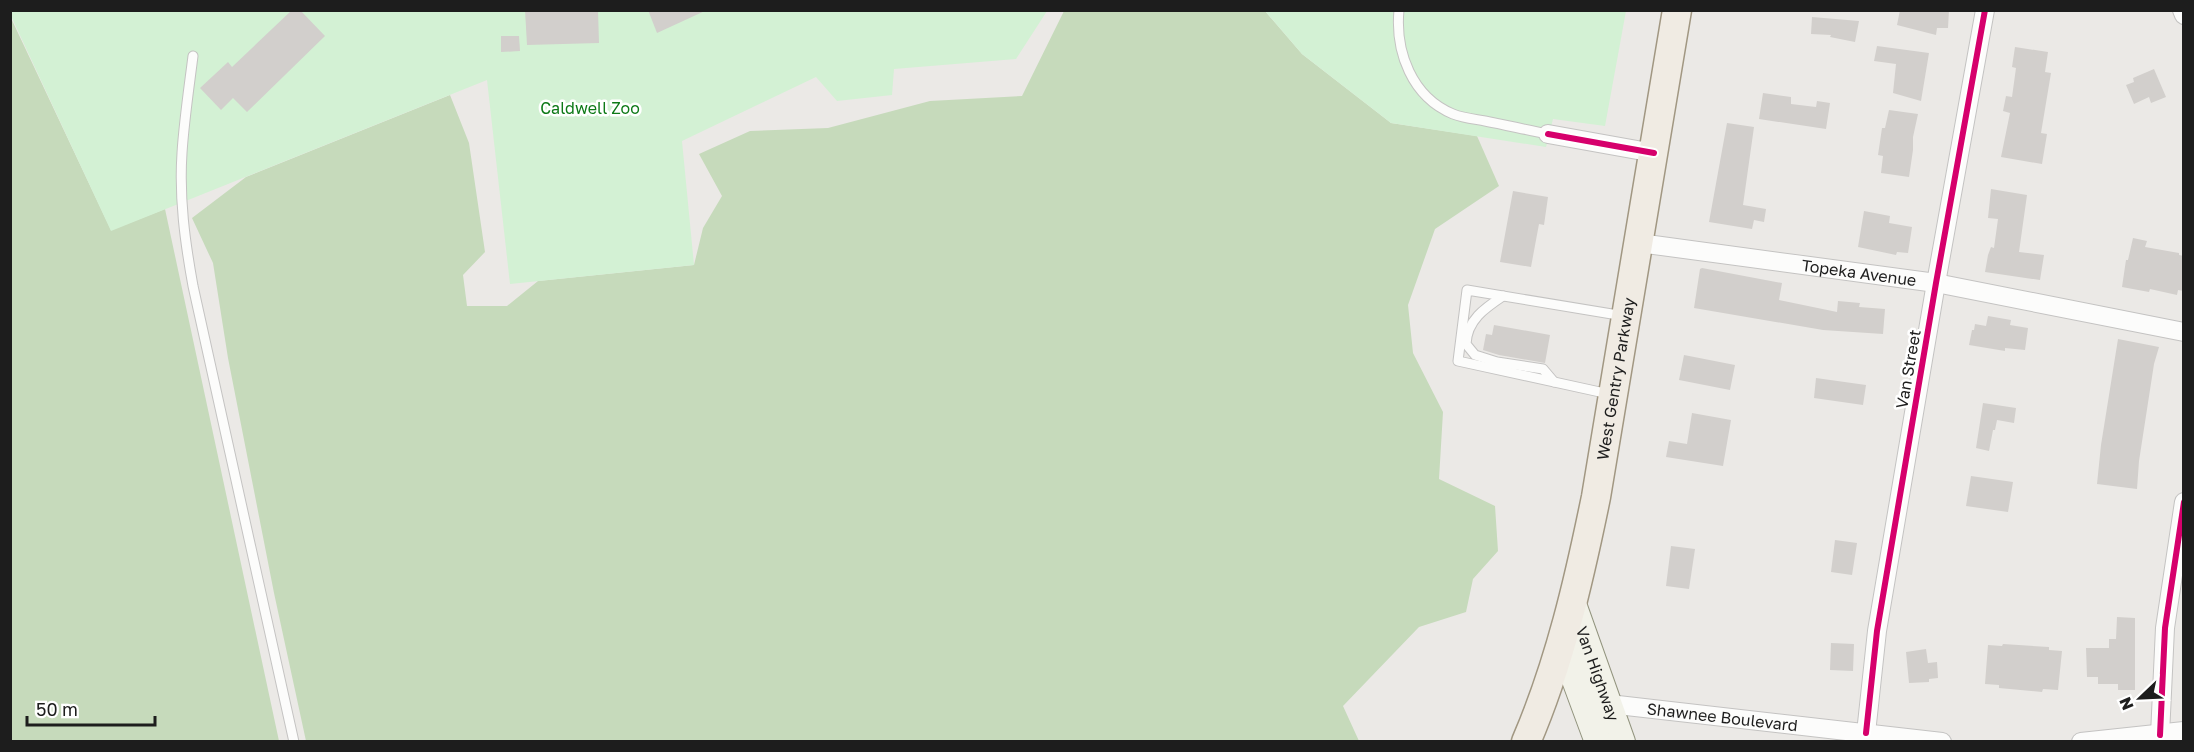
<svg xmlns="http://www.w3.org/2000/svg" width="2194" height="752" font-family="'Golos Text',sans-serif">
	<rect width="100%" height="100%" fill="#ebe9e6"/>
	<g fill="#c6dabb">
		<polygon points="1064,11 1265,11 1302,54 1391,123 1477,136 1499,186 1435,229 1408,305 1413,353 1443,412 1439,479 1495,506 1498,551 1473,579 1466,612 1419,627 1343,706 1359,741 306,741 274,593 228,358 213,263 192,218 246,177 450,95 469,143 485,252 463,275 467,306 507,306 538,281 694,265 703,228 722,196 699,154 750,131 828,128 930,101 1022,96"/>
		<polygon points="10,16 111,230 165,209 279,741 11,741"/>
	</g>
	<g fill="#d3f1d4">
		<polygon points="10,11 1047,11 1016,59 894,69 892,95 837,101 816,77 682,141 694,265 510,284 487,80 111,231 11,16"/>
		<polygon points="1265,11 1626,11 1605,126 1553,119 1546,147 1391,123 1302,54"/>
	</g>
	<g fill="#d2cfcc">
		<polygon points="292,10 300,10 325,36 247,112 233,98 221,110 200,88 228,62 232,67"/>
		<polygon points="525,10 598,10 599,43 527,45"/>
		<polygon points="648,10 707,10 657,33"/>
		<polygon points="1900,10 1949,10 1948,28 1937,28 1936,35 1897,25"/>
		<polygon points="1812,17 1859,21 1855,42 1830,37 1831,35 1811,34"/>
		<polygon points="501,36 519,36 520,51 501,52"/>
		<polygon points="1877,46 1929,53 1921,101 1893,93 1896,64 1874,61"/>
		<polygon points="2015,47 2048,52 2045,72 2051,73 2041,133 2047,134 2042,164 2001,157 2010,113 2003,111 2006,96 2012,97 2016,68 2012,67"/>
		<polygon points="2154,69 2166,97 2151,103 2149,97 2134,104 2126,85 2134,82 2133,78"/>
		<polygon points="1763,93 1791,97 1791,104 1816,107 1817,101 1830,103 1826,129 1759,119"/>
		<polygon points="1889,110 1918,114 1913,137 1913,150 1909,177 1881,173 1883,156 1878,155 1882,128 1885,128"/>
		<polygon points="1727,123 1754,127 1743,205 1766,209 1764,222 1754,220 1752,229 1709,222"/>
		<polygon points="1991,189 2027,195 2019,252 2044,255 2040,280 1985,272 1988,255 1991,247 1994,248 1998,219 1988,218"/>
		<polygon points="1513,191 1548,197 1544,225 1539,224 1531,267 1500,262"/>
		<polygon points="1864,211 1890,216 1889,223 1912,227 1908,253 1897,252 1896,255 1858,247"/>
		<polygon points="2133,238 2147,241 2145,247 2179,253 2179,255 2184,256 2184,291 2178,290 2177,295 2150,289 2149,292 2122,287 2126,260 2128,260"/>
		<polygon points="1702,268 1782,283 1779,300 1837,312 1838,301 1860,303 1859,307 1885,309 1883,334 1823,330 1694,308 1700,269"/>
		<polygon points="1988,316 2011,320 2010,325 2028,328 2025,350 2005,348 2005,351 1969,345 1972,330 1974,330 1975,324 1986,326"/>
		<polygon points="1494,325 1550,335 1545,363 1499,355 1483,350 1486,334 1492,335"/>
		<polygon points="2118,339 2159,347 2154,364 2139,461 2137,489 2097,484 2101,445"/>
		<polygon points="1684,355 1735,365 1730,390 1679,380"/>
		<polygon points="1816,378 1866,385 1863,405 1814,398"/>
		<polygon points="1983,403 2016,408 2014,423 1997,420 1995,430 1993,430 1989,451 1976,448"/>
		<polygon points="1692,413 1731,420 1723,466 1666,457 1669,441 1687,444"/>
		<polygon points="1971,476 2013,482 2008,512 1966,506"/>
		<polygon points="1835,540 1857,543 1852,575 1831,572"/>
		<polygon points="1671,546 1695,549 1689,589 1666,586"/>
		<polygon points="2117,617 2135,618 2135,690 2118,690 2118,684 2098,684 2098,677 2087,677 2086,648 2109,648 2109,639 2116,639"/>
		<polygon points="1831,643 1854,644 1853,671 1830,670"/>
		<polygon points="2003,644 2049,647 2049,650 2062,651 2058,690 2043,689 2042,692 1999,688 1999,685 1985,684 1988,645 2002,646"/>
		<polygon points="1926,649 1928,663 1937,662 1938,678 1929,679 1929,682 1909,683 1906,652"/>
	</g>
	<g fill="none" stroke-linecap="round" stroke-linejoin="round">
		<defs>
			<g id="lane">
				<path d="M1399,10C1395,52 1412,97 1453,114C1463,118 1474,119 1485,121C1506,125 1527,130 1548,134"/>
				<path d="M193,56C189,88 184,121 182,153C179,198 185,242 193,286L294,742"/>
				<path d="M1503,296C1485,308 1467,320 1466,344L1475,355L1497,362L1543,369L1554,382"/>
				<polyline points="1609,394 1458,361 1467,290 1624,316"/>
			</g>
			<g id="street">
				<polyline points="2182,10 2184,15"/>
				<polyline points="1548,134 1654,153"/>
				<path id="s1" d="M1639,243L1936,283L2184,332"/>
				<path id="s2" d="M1609,704L1942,742"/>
				<polyline points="1866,733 1877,631 1936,283 1985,10"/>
				<polyline points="2160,735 2165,628 2184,502"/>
				<polyline points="2081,742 2184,731"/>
			</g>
			<g id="secondary">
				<path id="s3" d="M1573,604L1622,742"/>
				<polyline points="1561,642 1598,742"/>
			</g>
			<g id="primary">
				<path id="s4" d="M1526,742C1560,663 1579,580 1596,497L1677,10"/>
			</g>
		</defs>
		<use href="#lane" stroke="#c4c3c2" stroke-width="11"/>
		<use href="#street" stroke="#c4c3c2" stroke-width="20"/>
		<use href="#secondary" stroke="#92947e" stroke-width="28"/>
		<use href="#primary" stroke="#a19782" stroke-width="31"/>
		<use href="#lane" stroke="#fcfcfb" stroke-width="9"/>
		<use href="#street" stroke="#fcfcfb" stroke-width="18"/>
		<use href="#secondary" stroke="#f2f2e9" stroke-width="26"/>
		<use href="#primary" stroke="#f0ebe3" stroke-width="28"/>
		<defs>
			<g id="cycleway">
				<polyline points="1548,134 1654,153"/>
				<polyline points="1866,733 1877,631 1936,283 1985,10"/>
				<polyline points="2160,735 2165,628 2184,502"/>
			</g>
		</defs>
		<use href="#cycleway" stroke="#fff" stroke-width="10"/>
		<use href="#cycleway" stroke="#d6006c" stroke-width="6"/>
	</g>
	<g text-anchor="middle" stroke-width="5" stroke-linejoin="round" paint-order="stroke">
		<g font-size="16" fill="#0d7917" stroke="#fff">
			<text x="590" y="114">Caldwell Zoo</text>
		</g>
		<g font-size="16" fill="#1d1d1d" stroke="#fff">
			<text dy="6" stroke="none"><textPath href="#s1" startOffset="222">Topeka Avenue</textPath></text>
			<text transform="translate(1908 369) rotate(-80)" y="6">Van Street</text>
			<text dy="6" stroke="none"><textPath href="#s4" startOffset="375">West Gentry Parkway</textPath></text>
			<text dy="6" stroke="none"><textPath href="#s3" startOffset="74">Van Highway</textPath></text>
			<text dy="6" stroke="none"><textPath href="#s2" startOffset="114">Shawnee Boulevard</textPath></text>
		</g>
	</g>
	<rect width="2194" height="752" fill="none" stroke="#1d1d1d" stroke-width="24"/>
	<g transform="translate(2140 698) rotate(247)" stroke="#ffffff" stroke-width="4.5" paint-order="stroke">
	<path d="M0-4.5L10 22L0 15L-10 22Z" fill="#1d1d1d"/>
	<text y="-9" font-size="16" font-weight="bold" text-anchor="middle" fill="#1d1d1d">N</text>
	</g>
	<path d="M27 716v9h128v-9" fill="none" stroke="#1d1d1d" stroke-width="3"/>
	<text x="36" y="716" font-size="18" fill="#1d1d1d" stroke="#ffffff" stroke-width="4.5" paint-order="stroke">50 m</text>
</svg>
